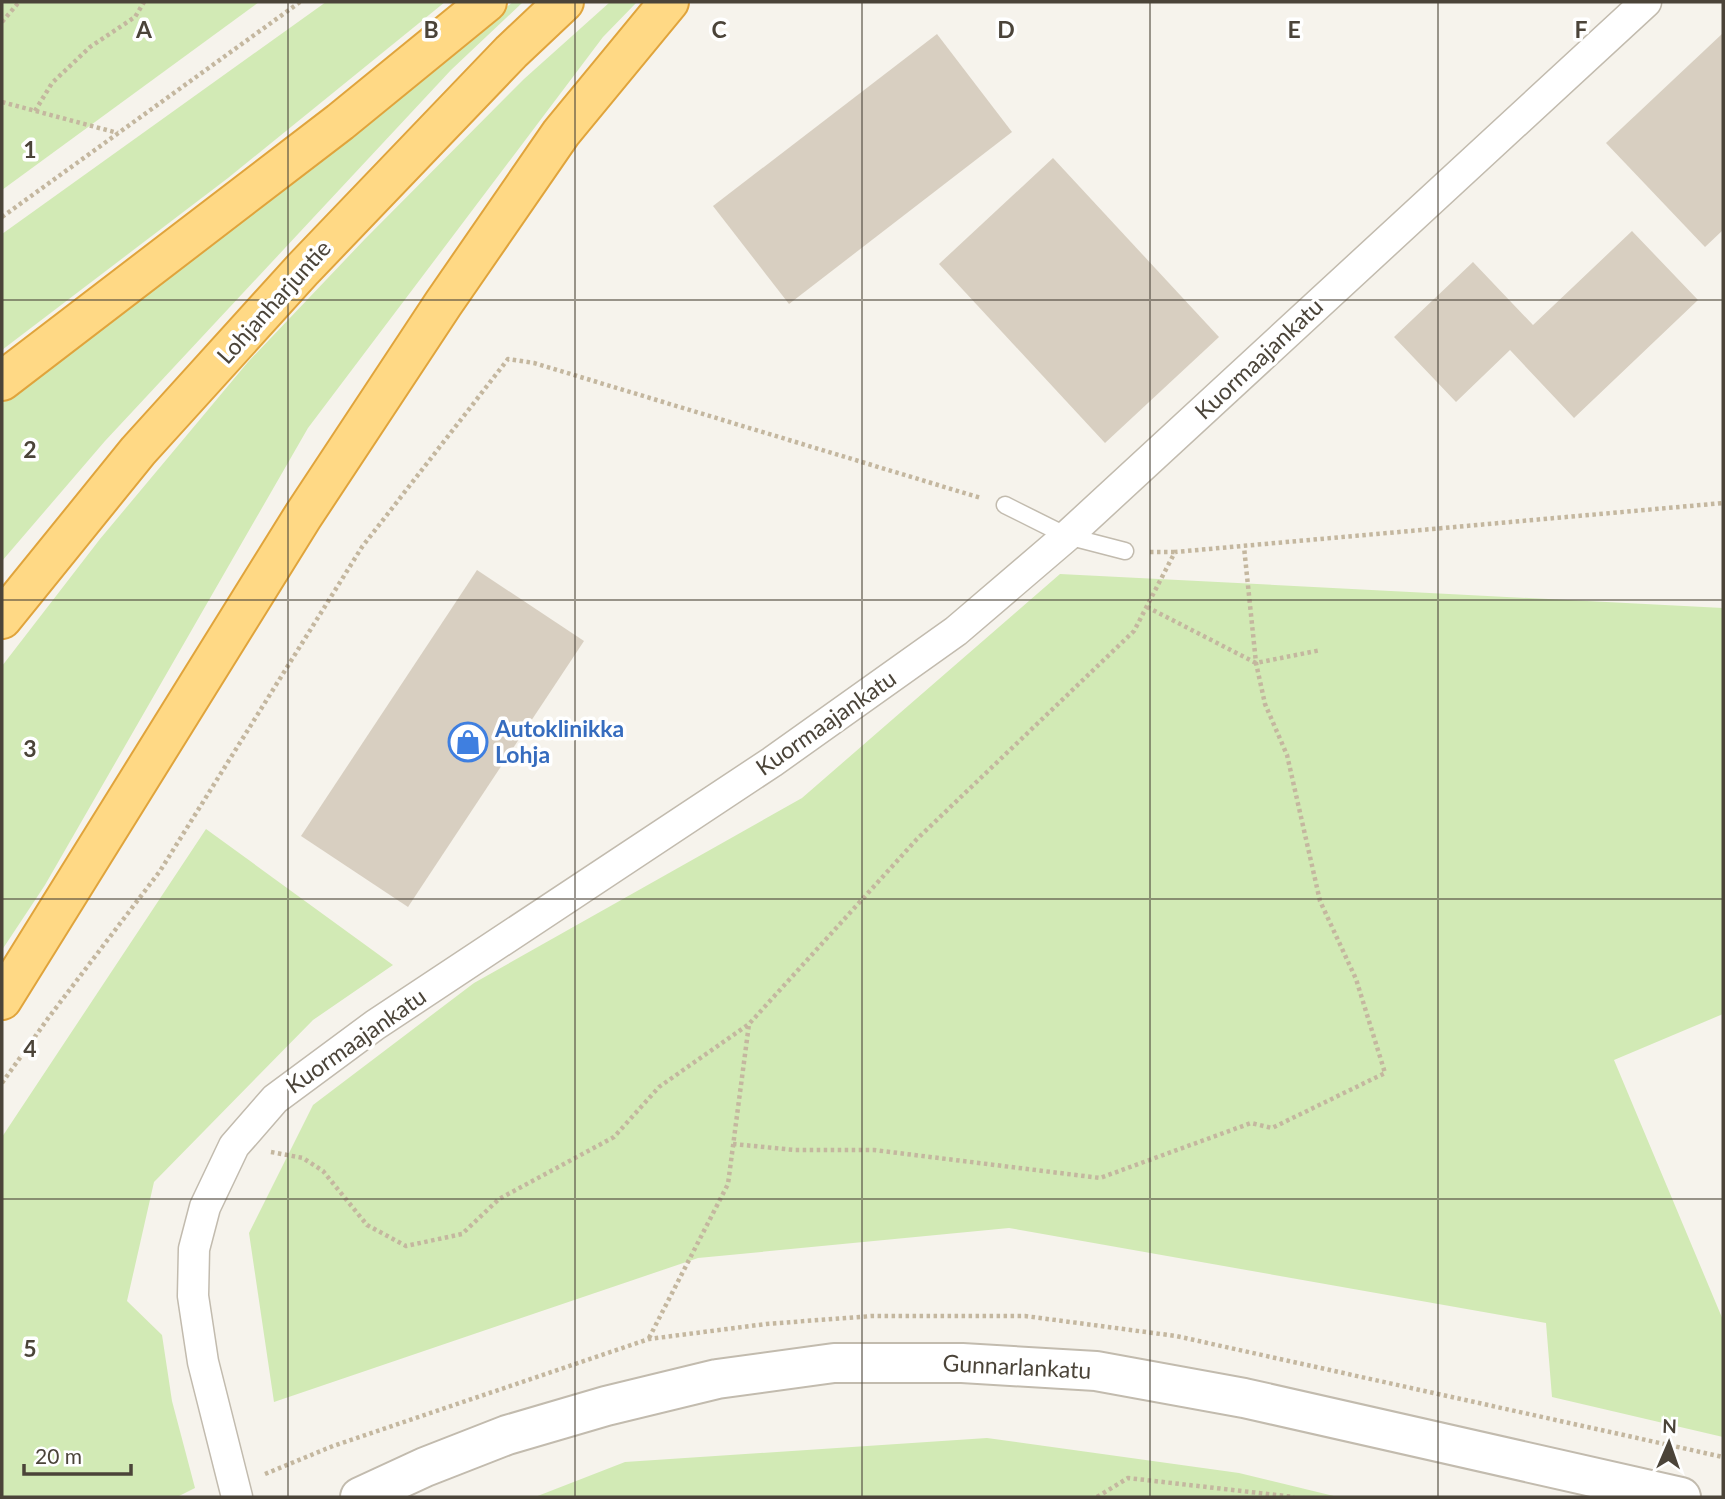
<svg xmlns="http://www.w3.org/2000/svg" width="1725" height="1499" font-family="Lato,sans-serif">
	<rect width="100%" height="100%" fill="#f6f3ec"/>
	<g fill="#d2eab5">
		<polygon points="2,2 259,2 2,190"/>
		<polygon points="326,2 445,2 228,178 2,350 2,234"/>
		<polygon points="513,2 523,2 451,70 105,441 2,561 2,399 90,333"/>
		<polygon points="610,2 637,2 603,37 308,428 45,885 2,950 2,666 100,539 248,362 364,240 524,79"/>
		<polygon points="1060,574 1723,608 1723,1014 1614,1060 1723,1320 1723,1437 1552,1397 1546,1323 1009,1228 698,1258 274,1402 249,1233 313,1105 474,983 802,798"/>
		<polygon points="206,829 393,965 313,1020 154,1182 127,1301 162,1335 172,1401 195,1488 177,1497 2,1497 2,1137"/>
		<polygon points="987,1438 1239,1473 1338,1497 535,1497 625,1462"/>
	</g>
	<g fill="#d8cfc1">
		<polygon points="1723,33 1723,230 1705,247 1606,143"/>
		<polygon points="937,34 1012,132 789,304 713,206"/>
		<polygon points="1053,158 1219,337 1105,443 939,264"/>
		<polygon points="1632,231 1698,300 1574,418 1510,350 1456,402 1394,337 1473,262 1533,325"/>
		<polygon points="477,570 584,641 408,907 301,836"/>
	</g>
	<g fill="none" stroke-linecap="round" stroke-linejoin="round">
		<defs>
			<polyline id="service" points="1005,505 1067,536 1125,551"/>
			<polyline id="minor" points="237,1497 203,1362 193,1296 194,1249 205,1207 234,1146 275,1099 375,1025 772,762 956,631 1067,536 1646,2"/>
			<polyline id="tertiary" points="360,1497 425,1467 507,1435 606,1406 717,1379 834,1363 962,1363 1096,1371 1244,1398 1681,1497"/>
			<g id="trunk">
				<polyline points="2,381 340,122 487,2"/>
				<polyline points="2,619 138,451 303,269 511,52 564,2"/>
				<polyline points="2,1000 303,516 443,304 561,133 669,2"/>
			</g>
		</defs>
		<use href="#service" stroke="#c2bbae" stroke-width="19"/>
		<use href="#minor" stroke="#c2bbae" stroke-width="33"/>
		<use href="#tertiary" stroke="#c2bbae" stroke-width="42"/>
		<use href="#trunk" stroke="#e0a43c" stroke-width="42"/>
		<g stroke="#c4b79f" stroke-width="4.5" stroke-dasharray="3.5 3.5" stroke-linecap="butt">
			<polyline points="2,22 19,2"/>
			<polyline points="2,102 118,133"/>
			<polyline points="35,111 52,83 90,47 135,17 144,2"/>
			<polyline points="2,217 300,2"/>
			<polyline points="1150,552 1175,552"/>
			<polyline points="1147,607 1256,663 1321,650"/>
			<polyline points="2,1083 49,1017 160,871 362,547 508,359 534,363 597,382 981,498"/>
			<polyline points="733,1144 795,1150 874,1150 1100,1178 1251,1123 1272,1128 1385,1073 1356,979 1320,901 1287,755 1265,704 1256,663 1244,547"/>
			<polyline points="271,1152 303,1158 323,1171 367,1225 406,1246 462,1234 499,1199 614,1137 659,1087 749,1024"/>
			<polyline points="649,1338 728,1184 749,1024 917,839 1134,631 1175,552 1723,503"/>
			<polyline points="265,1474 333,1446 649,1339 766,1324 872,1316 1025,1316 1176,1336 1723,1457"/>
			<polyline points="1097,1497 1128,1478 1294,1497"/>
		</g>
		<use href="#service" stroke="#fff" stroke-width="16"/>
		<use href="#minor" stroke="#fff" stroke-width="30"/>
		<use href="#tertiary" stroke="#fff" stroke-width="38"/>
		<use href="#trunk" stroke="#ffd985" stroke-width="38"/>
	</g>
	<path fill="none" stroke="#4b4439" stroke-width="2" stroke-opacity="0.55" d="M288,2V1497M575,2V1497M862,2V1497M1150,2V1497M1438,2V1497M2,300H1723M2,600H1723M2,899H1723M2,1199H1723"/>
	<defs>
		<symbol id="shop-ring" viewBox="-11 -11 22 22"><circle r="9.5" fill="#fff" stroke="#3f7fe0" stroke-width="1.5"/><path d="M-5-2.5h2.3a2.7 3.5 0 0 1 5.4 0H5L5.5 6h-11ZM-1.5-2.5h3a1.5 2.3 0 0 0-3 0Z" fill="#3f7fe0"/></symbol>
	</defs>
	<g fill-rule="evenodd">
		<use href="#shop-ring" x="446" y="720" width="44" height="44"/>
	</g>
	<g text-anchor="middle" stroke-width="7" stroke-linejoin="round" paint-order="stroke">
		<g font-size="23" fill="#4b4439" stroke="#fff">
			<text transform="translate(274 302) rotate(-48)" y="8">Lohjanharjuntie</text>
			<text transform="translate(1259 359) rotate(-43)" y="8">Kuormaajankatu</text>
			<text transform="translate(826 723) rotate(-35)" y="8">Kuormaajankatu</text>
			<text transform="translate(356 1041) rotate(-35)" y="8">Kuormaajankatu</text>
			<text transform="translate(1017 1367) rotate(3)" y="8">Gunnarlankatu</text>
		</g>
		<g font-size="23" font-weight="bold" fill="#366cbe" stroke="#fff" text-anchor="start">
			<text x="495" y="737">Autoklinikka<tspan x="495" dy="26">Lohja</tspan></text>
		</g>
	</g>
	<g font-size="23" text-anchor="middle" font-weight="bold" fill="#4b4439" stroke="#fff" stroke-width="7" stroke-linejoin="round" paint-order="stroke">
		<text x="144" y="38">A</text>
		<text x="431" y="38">B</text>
		<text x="719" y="38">C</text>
		<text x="1006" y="38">D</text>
		<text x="1294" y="38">E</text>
		<text x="1581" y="38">F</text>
		<text x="30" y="158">1</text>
		<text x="30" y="458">2</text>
		<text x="30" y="757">3</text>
		<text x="30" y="1057">4</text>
		<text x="30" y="1357">5</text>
	</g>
	<rect width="1725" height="1499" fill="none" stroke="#4b4439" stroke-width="7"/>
	<g transform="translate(1669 1443) rotate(2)" stroke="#ffffff" stroke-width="5" paint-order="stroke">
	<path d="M0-5L12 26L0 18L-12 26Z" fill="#4b4439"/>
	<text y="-10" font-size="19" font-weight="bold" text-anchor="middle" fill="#4b4439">N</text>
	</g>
	<path d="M24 1464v10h107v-10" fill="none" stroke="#4b4439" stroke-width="3.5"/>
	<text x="35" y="1464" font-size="21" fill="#4b4439" stroke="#ffffff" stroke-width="5" paint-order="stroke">20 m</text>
</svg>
